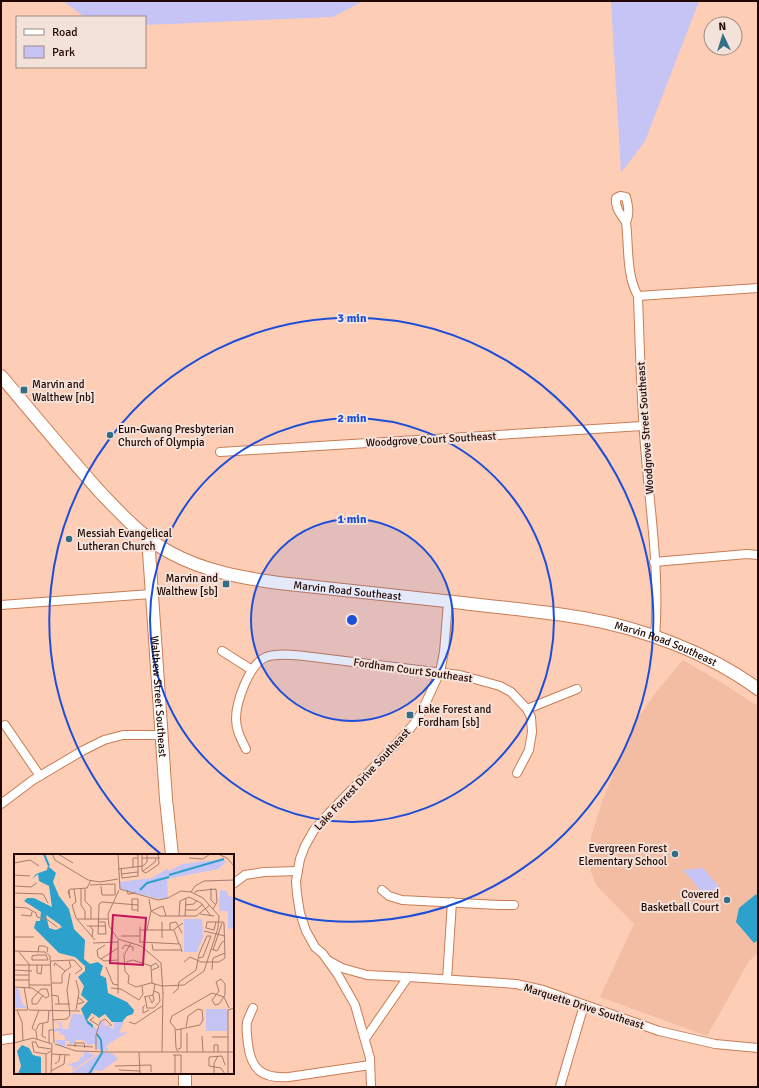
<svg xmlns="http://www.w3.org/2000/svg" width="759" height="1088" font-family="Signika,sans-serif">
	<rect width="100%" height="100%" fill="#fecdb5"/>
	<polygon fill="#f3bda4" points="683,660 722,683 758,706 758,953 749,961 707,1036 600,997 634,924 596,885 591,872 591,837 603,799 634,724 657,691"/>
	<g fill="#c6c4f4">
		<polygon points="63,1 363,1 333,17 145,25 145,17 84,17"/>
		<polygon points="611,1 699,1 645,141 621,173"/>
		<polygon points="703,868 720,888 707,898 683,870"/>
	</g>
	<polygon fill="#2ca1cb" points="758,894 758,940 754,943 736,922 739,908 755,895"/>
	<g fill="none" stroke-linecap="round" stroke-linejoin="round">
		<defs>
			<g id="street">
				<path d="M620,196L626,197C628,205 630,213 626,222C620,214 615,207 616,198Z"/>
				<path d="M626,222C629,246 626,275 638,296C640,350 641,404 646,458C651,516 660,578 655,637"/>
				<polyline points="638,296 758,288"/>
				<polyline points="220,452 643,426"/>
				<polyline points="654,562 747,554 758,555"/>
				<polyline points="1,605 151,594"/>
				<polyline points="222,651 252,670"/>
				<polyline points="527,709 577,689"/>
				<polyline points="5,725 40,776"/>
				<path d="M246,749C241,739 236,730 236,719C236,702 249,664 266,657C278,653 292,655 304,656L460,675L500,686L511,692L527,709L531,717L532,732L529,750L517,773"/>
				<polyline points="1,804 33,780 82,751 104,740 123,735 161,735"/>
				<polyline points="233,884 245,875 264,872 298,871"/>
				<polyline points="382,890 389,896 402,900 499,905 514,905"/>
				<polyline points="329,961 342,968 367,975 408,977"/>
				<polyline points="447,979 452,902"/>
				<path d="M253,1008C251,1012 249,1017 247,1022C246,1029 247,1037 248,1044C251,1070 263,1079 289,1077L370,1065"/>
				<polyline points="365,1039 408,977 516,984 543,990 659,1031 715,1044 758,1048"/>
				<polyline points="1,1040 15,1038"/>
				<polyline points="371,1087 370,1058 355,1005 338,975 323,954 315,947 306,931 300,913 297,894 296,881 300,859 305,846 314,830 329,813 399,741 413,725 420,715 440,672 444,652 448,602"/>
				<polyline points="560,1087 584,1005"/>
			</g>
			<g id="secondary">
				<path id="s1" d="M1,376C34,415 66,454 100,492C122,515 143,538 171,553C204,571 243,578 279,583C341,590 402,596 463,603C503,608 543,611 583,618C642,628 709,653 758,689"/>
				<path id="s2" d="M148,537L166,799L172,855"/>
				<polyline points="185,1073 185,1087"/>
			</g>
		</defs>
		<use href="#street" stroke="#c87d56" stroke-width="10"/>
		<use href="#secondary" stroke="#c87d56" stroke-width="14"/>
		<use href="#street" stroke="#fff" stroke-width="8"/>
		<use href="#secondary" stroke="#fff" stroke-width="12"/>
	</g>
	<circle cx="352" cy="620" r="101" fill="#1d4ed8" fill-opacity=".12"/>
	<g fill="none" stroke="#1d4ed8" stroke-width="2">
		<circle cx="352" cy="620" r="101"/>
		<circle cx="352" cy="620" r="202"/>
		<path d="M162 855A302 302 0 1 1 234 898"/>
	</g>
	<g fill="#336e86" stroke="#f3e2da" stroke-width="1.5">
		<rect x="20" y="386" width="8" height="8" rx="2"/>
		<circle cx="110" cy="435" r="4"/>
		<circle cx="69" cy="539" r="4"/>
		<rect x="222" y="580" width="8" height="8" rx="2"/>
		<rect x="406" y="711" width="8" height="8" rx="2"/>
		<circle cx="675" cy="854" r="4"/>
		<circle cx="727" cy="900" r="4"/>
	</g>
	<g text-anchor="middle" stroke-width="4" stroke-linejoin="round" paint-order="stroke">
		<g font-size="11" fill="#220600" stroke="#f3e2da" text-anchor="start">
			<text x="32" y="388">Marvin and<tspan x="32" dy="13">Walthew [nb]</tspan></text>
			<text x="118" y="433">Eun-Gwang Presbyterian<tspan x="118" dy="13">Church of Olympia</tspan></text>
			<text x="77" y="537">Messiah Evangelical<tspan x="77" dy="13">Lutheran Church</tspan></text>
			<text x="218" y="582" text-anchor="end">Marvin and<tspan x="218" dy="13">Walthew [sb]</tspan></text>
			<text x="418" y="713">Lake Forest and<tspan x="418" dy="13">Fordham [sb]</tspan></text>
			<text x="667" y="852" text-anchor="end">Evergreen Forest<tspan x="667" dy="13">Elementary School</tspan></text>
			<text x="719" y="898" text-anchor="end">Covered<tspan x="719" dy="13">Basketball Court</tspan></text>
		</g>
		<g font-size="11" fill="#220600" stroke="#f3e2da">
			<text transform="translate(645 428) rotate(-94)" y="4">Woodgrove Street Southeast</text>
			<text transform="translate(431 439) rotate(-3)" y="4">Woodgrove Court Southeast</text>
			<text dy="4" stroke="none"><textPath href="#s1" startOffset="428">Marvin Road Southeast</textPath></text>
			<text dy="4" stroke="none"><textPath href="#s1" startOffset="752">Marvin Road Southeast</textPath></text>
			<text transform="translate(413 670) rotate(8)" y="4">Fordham Court Southeast</text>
			<text dy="4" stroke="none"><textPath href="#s2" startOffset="160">Walthew Street Southeast</textPath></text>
			<text transform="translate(362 779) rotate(-47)" y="4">Lake Forrest Drive Southeast</text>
			<text transform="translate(584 1006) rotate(18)" y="4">Marquette Drive Southeast</text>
		</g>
	</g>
	<g transform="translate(14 854)">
		<rect width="220" height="220" fill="#fecdb5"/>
		<path d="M208,5L212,8L204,15L153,25L154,44L146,45L105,35V28L138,24L154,14V17L169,10ZM206,36L213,37L214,42L219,43V74L214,75V57H205ZM170,65H188L189,83L183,98H170ZM0,134H4L9,151L14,154H0ZM192,155H214L213,177H192ZM58,160H67L72,163L73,169L83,175L86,173V168H91L90,172L98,170L95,173L100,175V168L110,167L105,179L114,178L96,189L90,195L95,193L93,197L83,195L81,190L74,191L69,186H62V189L55,191L56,187H51V193L44,191L41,186H51V182L44,179H47L45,177L40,178L39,175L46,174L45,169L39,168H47L48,175H54ZM70,197L81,201L58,217L59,212L53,211L65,207L66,203H70ZM88,198L98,199L104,205L88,217L80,216L79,220H56Z" fill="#c6c4f4"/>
		<path d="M34,12L42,19L39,28L45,42L55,55L60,75L71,86L70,105L76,110L84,108L89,112L86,121L92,124L94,139L113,148L120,156L119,160L113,162L108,168H98L91,160L85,164L78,159L73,166L79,171V174L73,169L67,155L74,147L67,141L70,132L64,123L71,117V112L61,103L45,99L20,74L22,67H26L27,58L10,47L13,44H20L38,53L35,32L25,27L24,20L18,25L22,20L33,16ZM32,61L45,70L48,73L42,76L35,74ZM8,191L15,194L19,201L27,203V220H4L7,212L3,197Z" fill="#2ca1cb" fill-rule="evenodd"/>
		<path fill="none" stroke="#2ca1cb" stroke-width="2" d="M30,0L35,12M155,21L210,5M126,36L133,29L155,23M75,220L88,199L87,186L83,180"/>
		<path fill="none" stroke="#a67d6d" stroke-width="1" d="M38,0L41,6L74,26L86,28L104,25M44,0L59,9M104,0L106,35M128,0V17L132,19L145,10L144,0M204,0L213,4L220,12M128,4H146M175,4L189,5L196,0M0,9L16,6L25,12M119,14V4H124M104,15L129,12L133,8V0M107,15L108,24L124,22V1L119,0M129,17L141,8L142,4M107,20L124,18M0,21L16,22M77,26L73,34L60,35L62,48L58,51L62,64L81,86M76,31L101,30V41H88L87,32M0,32L17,33L23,29M197,34V46L202,51M67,35V51L71,57V65M71,35V47L77,53V65M106,35L144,46L154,44L167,37L177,38L189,44L205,62L204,74L190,117L170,131L149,132M55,36L56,44L54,37L56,35H60M105,36L94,60L95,72L104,85L127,92L147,109L149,139M113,36L114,40L122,39M177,38L181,32L190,27L220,26M0,39L29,40L34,49M181,39L182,37L202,35L203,48L199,55M135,45L137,57L146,62H182L196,51M171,51L180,50L183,46M0,53L13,54L22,59L23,63L34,66L43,73M171,56H182L189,50M124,58V45H118V56H124M186,60L200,62M7,61L17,62L18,58M165,62L166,47L175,43L187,49L197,62M171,62L172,44M63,65H94M84,68H91L92,80H84L85,50L88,48L124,51M148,68V84M73,72H92M76,72L79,76L78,83M126,73V89M126,76H159L169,69M133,76L137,57L149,52L152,62M156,76V69L162,68L168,79M160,76L165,90M190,77L211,82M107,82H126M0,83H20M126,88L166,90L168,98M79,89L104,88M138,90L139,96H168M91,91L83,96L84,103L90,107L104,106M108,95L111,91L119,93V97M197,95L203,97L208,88L211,87M199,96L208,69M0,97L31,98L36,102L40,189M5,98L15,110V134M24,98L25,92H30L34,94L33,98M23,101H32L34,106H18V102ZM87,105L104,94M37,107L60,106L68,115L61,120M112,108L119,106L137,112M170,108L176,103L187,108H205L211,104L210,69L209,68H193L192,74L200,76L202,68M0,111H37M23,111V119L27,120L28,111M40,112L41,109L51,117M137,112L142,109L145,113L138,116M137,112L138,129M92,113L99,130L104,131M0,116L18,117M198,116L199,104L211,99M51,117L57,113L55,107M0,121H15M207,125L211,130V141L205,150L201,151L198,146L205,137L202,128ZM0,126H15M62,126L65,138L62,156M38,129H48V121L51,117M114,129L115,122L111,117L110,101L117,89M114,129L122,133L137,129L148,132M15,131H37M0,133L18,134L32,144L35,142L33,135M97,134L107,135L125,146L129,140L128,132M159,139L164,135L165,128L182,116L185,100L193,82H197L189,103L185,104M104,140V86M29,141L23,150H18V145L27,135H33M37,141L44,142L45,150M64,143L70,148L64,150M130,143L139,141L141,130M131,143L133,154H140L146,147L145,139L140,137M135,143L138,149L140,146L139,141M41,150H56M131,151L129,153V159L135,156M0,156H14L10,133M3,156L8,168L9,186M15,156L66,157M80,163L76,166L84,171M53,165L56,161L53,136L56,119M38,166L53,165M115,168L121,170L148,152M29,169L28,182L32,184M22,176L25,170L34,168L35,156M162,176L186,171L189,166L188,156L184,155L174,162L172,173M173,179V198M188,182L189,198M198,183H214M23,185L22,177L18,174L25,156M0,189L19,184L38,190M35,189V176H39M41,190L62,197L94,198H220M53,191L79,193M61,193V189H70L71,194M37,195L24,193L22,188H18L20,198L32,200L37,197M164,195L167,194V175M82,196V181L86,168L91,165L98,172M125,198L126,220M148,198L149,138M164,198L162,194L161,174L156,168L158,162L198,139L210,143L215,154M200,198V191H204V198M32,200V220M37,200L56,201M159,201H167V220M41,210L45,207L46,200M211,211L208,202L195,203V212L207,214L211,220M101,212L137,211V218M105,216L126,217M37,217L50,210L51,201M37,220L38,190M161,220V201M200,220V209L204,202M214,220V156L220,154"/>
		<path fill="#c2185b" fill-opacity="0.15" stroke="#c2185b" stroke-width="2" d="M99,61L132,64L129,111L96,109Z"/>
		<rect width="220" height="220" fill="none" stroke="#220600" stroke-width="2"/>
	</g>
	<circle cx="352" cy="620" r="6" fill="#1d4ed8" stroke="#f3e2da" stroke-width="2"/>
	<g font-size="12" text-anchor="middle" font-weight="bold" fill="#1d4ed8" stroke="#f3e2da" stroke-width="4" stroke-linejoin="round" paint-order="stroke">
		<text x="352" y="322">3 min</text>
		<text x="352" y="422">2 min</text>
		<text x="352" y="523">1 min</text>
	</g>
	<rect width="759" height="1088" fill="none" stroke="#220600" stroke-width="4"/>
	<rect x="16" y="16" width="130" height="52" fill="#f3e2da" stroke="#9f8a83"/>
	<rect x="24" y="29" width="20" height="6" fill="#ffffff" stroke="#9f8a83"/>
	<text x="52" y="36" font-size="12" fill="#220600">Road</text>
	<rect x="24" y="46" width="20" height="12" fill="#c6c4f4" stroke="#9f8a83"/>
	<text x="52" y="56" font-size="12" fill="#220600">Park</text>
	<g transform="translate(723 36) rotate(356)"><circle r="19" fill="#f3e2da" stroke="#9f8a83"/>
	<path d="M0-3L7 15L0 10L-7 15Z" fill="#336e86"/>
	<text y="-6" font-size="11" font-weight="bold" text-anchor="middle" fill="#220600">N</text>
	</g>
</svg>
